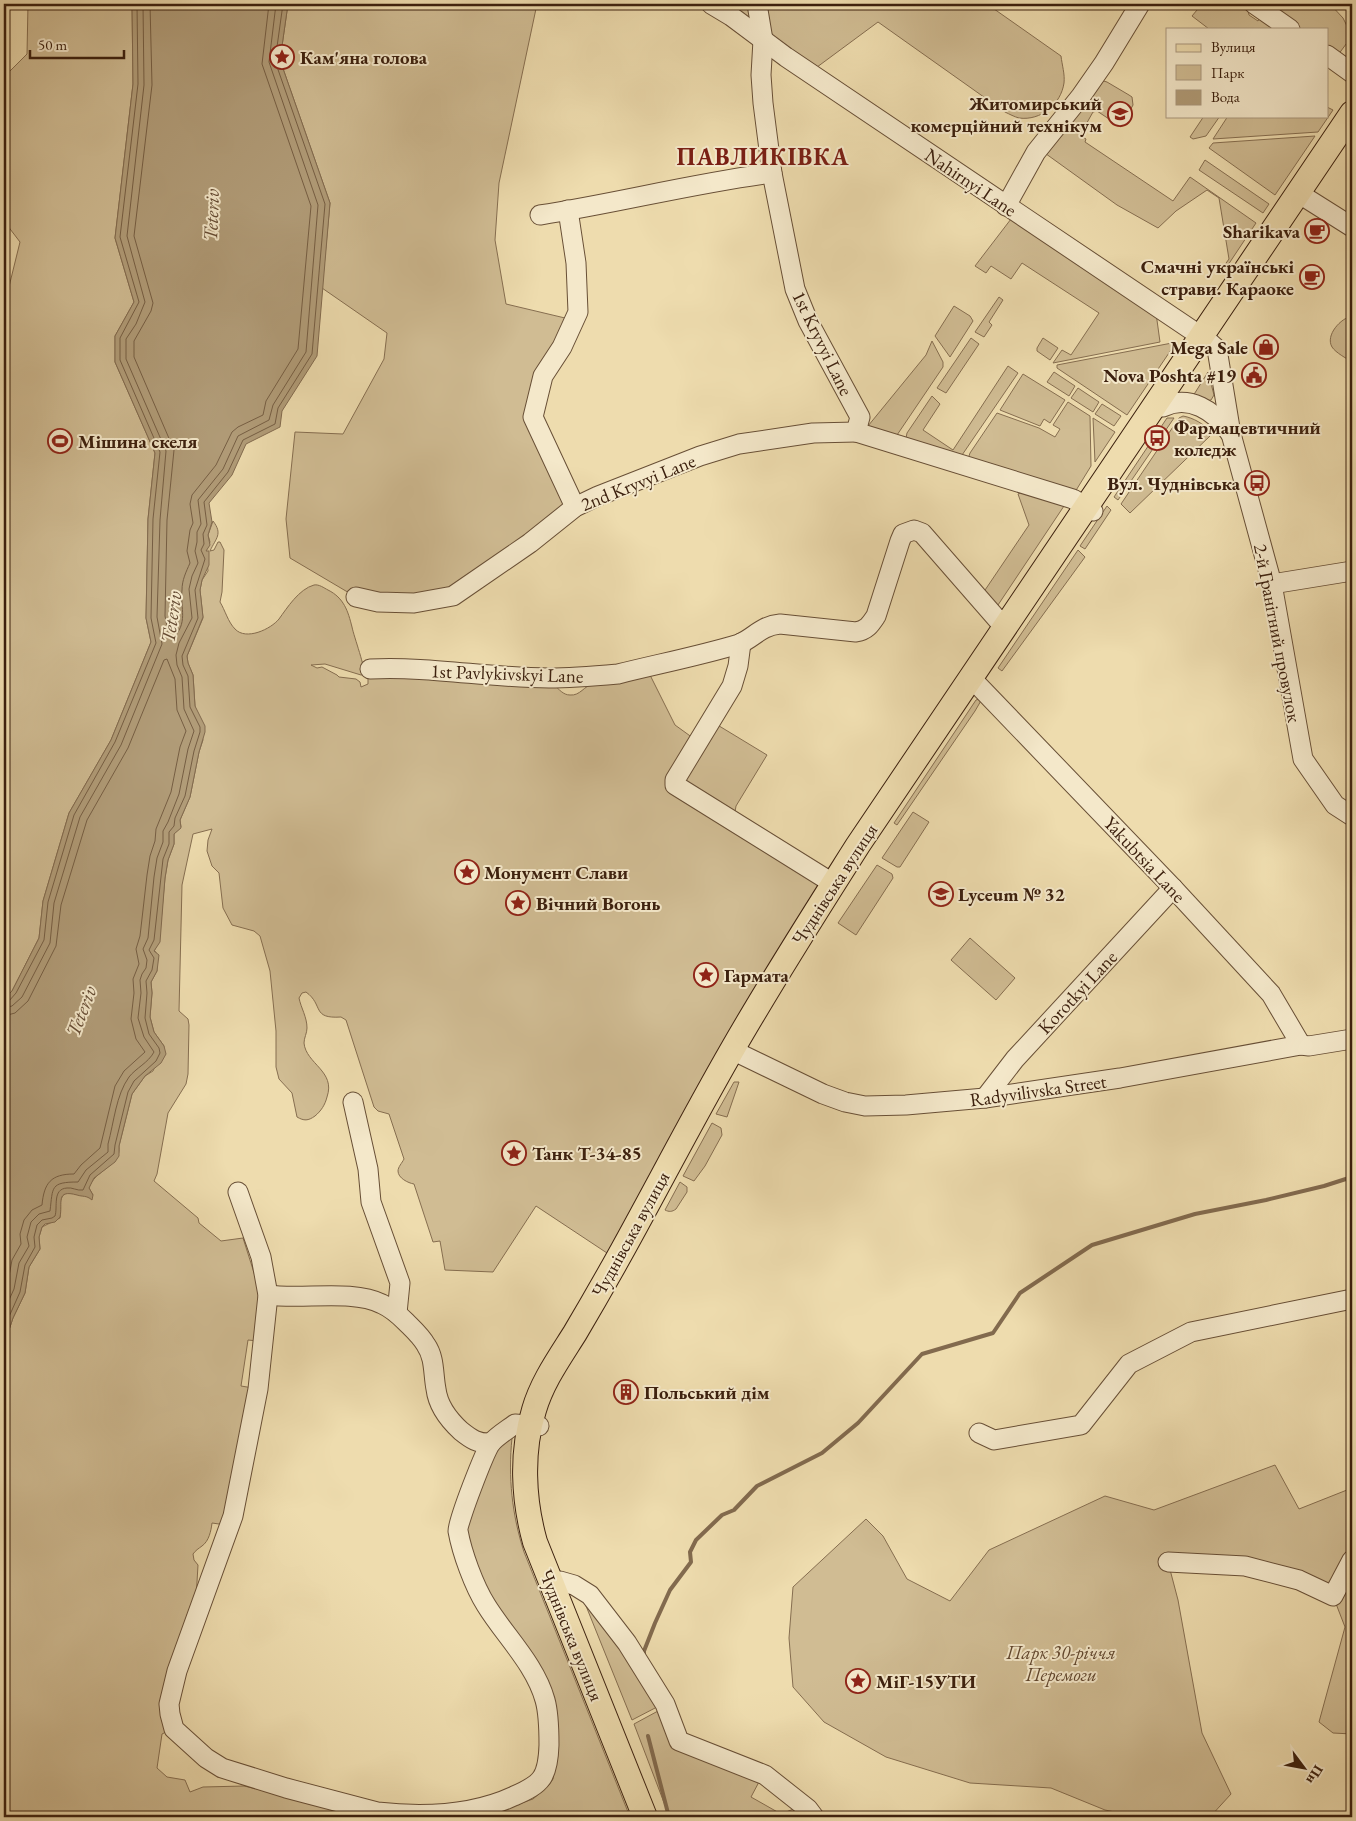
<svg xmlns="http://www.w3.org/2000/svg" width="1356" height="1821" font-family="'EB Garamond',serif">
	<rect width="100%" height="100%" fill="#eedcae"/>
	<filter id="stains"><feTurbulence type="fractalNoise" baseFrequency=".004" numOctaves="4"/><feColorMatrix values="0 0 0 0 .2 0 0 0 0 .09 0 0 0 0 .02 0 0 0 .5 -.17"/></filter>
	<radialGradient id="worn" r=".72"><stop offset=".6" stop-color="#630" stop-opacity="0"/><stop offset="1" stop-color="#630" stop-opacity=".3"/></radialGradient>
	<g fill="#d0bc93" stroke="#866e50">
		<polygon points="28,4 132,4 133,84 115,238 134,302 115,336 115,362 155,453 148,519 146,618 151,642 111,740 69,813 43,901 39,938 12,991 4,999 4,307 20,242 4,221 4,77 27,54"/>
		<polygon points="288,4 537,4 499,183 495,240 506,304 565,318 533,417 575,507 453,596 356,597 290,558 286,519 295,432 343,434 384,359 387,333 322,288 330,203 280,60"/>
		<path d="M711,4H987L1061,56C1062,65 1065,74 1064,83C1061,104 1041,121 1019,118C1015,117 1009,114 1005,112L878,22L809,73Z"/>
		<polygon points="1202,4 1244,4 1247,6 1249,15 1258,21 1261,16 1282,29 1209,29 1192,16"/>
		<polygon points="1263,4 1330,4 1343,18 1352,36 1338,55 1327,48 1327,29 1299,29"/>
		<polygon points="1100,80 1107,82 1129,95 1132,97 1133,105 1121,127 1097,111 1093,112 1080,135 1086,139 1085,142 1173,201 1190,177 1256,223 1224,271 1221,270 1229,259 1219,198 1207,190 1176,211 1158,228 1117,205 1042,151"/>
		<polygon points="1327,107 1333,110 1318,132 1213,139 1228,116 1327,116"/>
		<polygon points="1204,116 1220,116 1206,136 1193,139 1190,137"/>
		<polygon points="1315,136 1275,195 1209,148 1213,143"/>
		<polygon points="1205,160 1269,204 1263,213 1199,170"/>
		<polygon points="1011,219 1156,313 1160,342 1053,363 1062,350 1071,355 1099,313 1022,263 1011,279 991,266 986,273 975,266"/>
		<polygon points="999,297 1003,300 989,322 992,325 984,337 975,332"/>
		<polygon points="954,306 970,316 973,321 950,357 935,336"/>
		<path d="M1352,316V362C1346,358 1336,353 1332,347C1325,335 1341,318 1352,316Z"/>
		<polygon points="971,338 979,344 946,393 937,388"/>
		<polygon points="1043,338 1058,348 1050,360 1037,351 1037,348"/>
		<polygon points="932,341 943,362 943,367 895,438 876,431 868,426 926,355"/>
		<polygon points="1172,343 1173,347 1127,415 1057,368 1057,365"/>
		<polygon points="1008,366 1018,373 960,458 906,438 907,433 932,396 940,404 923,430 953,450"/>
		<polygon points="1054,372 1075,386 1069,396 1047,382"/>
		<polygon points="1208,372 1214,395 1211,400 1206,401 1193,396"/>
		<polygon points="1023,374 1065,400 1050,423 1044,419 1040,426 1000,410"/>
		<polygon points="1078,388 1099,402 1093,412 1071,398"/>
		<polygon points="1068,402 1090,416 1091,466 1075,492 968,459 970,453 997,413 1039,428 1055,437 1060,429 1053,425"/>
		<polygon points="1102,404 1121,416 1114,426 1095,414"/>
		<path d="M1183,416C1194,418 1203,424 1211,431L1210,436L1130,513L1121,504L1179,418Z"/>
		<polygon points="1093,418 1115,432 1095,462"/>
		<polygon points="1167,418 1174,418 1118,500 1114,497"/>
		<polygon points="1024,491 1066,503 994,611 981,596 1029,525 1018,494"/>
		<polygon points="1107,506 1111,510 1085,549 1080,546"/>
		<path d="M213,521C223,534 216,538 210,551L214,550L218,542H220L224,550L222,592L220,602C225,610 228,622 235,629C246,641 271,629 279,619C287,608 299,589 314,585C319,584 324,588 328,590C344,598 348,611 352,627C354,637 366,669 364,675H361L325,664L311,665L317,668L322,667L337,675L339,677L356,679L360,682L361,687L368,684V672L554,685C559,689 563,695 570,695C580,696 584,686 594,683C611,677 631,676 649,673L675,725L693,738L706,718L767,755L736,806L735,812L831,874L610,1255L536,1206L493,1272L445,1270L440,1241L433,1242L414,1184C408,1183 398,1178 398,1171C398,1167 402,1163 404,1159L389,1114L378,1111L374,1107L346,1020L341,1017C311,1019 324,1005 306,992L302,993L299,998C301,1008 307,1017 307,1028C307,1033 304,1038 304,1043C306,1064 336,1071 327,1097C325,1105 321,1111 315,1116C308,1121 304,1121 297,1117L292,1093L279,1079L276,1067V1031L270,971L260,936L254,931L232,925L223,908L219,873L212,866L207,851L208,840L212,829L193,834L182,885L179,1011L188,1019L189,1025L188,1074L186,1084L168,1113L157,1174L154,1181L198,1218L199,1223L221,1241L243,1238L263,1301L258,1341L248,1340L241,1386L253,1388L226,1525L212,1523C211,1531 209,1541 202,1546C198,1549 196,1550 193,1554L194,1560L198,1565L196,1599L187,1615L168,1731L162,1734L157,1768L167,1777L185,1780L190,1792L203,1787L244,1786L381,1817H4V1345L13,1318L25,1293L29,1267L40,1249L39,1237L42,1227L60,1218C61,1211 59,1202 62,1197C66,1188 84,1198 93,1195L89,1188C94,1170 122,1166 119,1146L132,1094L145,1076L153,1071L164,1046L154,1032L150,1017L152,993L151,982L157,971L156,952L154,951L159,942L165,878L168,860L174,844V834L181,827L180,820L190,797L199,752L203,740L195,706L193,675L188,663L187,656L203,618L200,590L202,580L208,571L206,551L210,542L208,535Z"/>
		<polygon points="1078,550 1085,557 1002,671 998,668"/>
		<polygon points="979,699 982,699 975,711 897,825 894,823 976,700"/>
		<polygon points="913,812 929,822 900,867 897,867 882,858"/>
		<polygon points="877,865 892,874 893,878 856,935 838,923"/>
		<polygon points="970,938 1015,978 996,1000 951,960"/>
		<polygon points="734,1082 739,1082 727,1117 716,1114"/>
		<polygon points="712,1123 721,1128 722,1135 705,1166 694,1181 683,1176"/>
		<path d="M680,1182L687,1187V1192L676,1209C672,1212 669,1212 665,1210Z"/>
		<path d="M512,1438C508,1477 512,1515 524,1552L630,1817H473L499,1811L533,1799L549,1785L553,1779L555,1767V1736L484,1591L465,1531L494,1449Z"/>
		<polygon points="1275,1465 1299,1509 1352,1488 1352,1734 1333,1733 1319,1722 1345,1627 1333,1596 1299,1580 1168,1562 1178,1600 1202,1733 1231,1794 1210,1817 1140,1817 1105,1810 1051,1788 970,1783 886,1757 824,1722 793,1687 789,1638 793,1587 866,1519 883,1536 907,1579 950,1601 989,1550 1105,1496 1154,1510"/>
		<polygon points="582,1596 586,1596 657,1707 632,1720"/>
		<polygon points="658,1711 666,1733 673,1739 760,1780 751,1797 781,1814 796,1808 806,1817 681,1817 674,1813 668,1813 634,1724"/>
	</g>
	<path fill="#b19c78" stroke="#826a4e" d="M132,4H288L280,60L330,203L317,356L282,411L280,427L246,444L232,475L209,503L212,522L208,535L210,545L206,551H209V565L202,580L200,590L203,617L187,656L188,663L193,675L195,706L205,726V732L199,752L190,797L180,820L181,828L174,834V844L168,860L165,878L160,942L154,951L159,955L157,971L151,982L152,993L150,1017L154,1032L164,1046L166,1054L161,1063L145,1076L132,1094L119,1146V1156L115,1162L94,1178L89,1188L93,1195L92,1200C86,1195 83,1197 77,1195C55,1189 63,1203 60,1217L55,1222L45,1224L42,1227L39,1237L40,1249L29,1267L25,1293L13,1318L4,1345V999L12,991L39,938L43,901L69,813L111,740L151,642L146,618L148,519L155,453L115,362V336L134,302L115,238L133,84Z"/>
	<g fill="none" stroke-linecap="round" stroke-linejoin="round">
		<g stroke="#765e43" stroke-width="1">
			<path d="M150,4L152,85L134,236L153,303L151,311L134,341V357L174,450L167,520L165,616L169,637L172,639C189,623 180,609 182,590C182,580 186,572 190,563L187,551L190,530L193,523L190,504L192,495L216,465L232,432L238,427L263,415L266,401L298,349L311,206L262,64L269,4"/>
			<polyline points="4,1002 9,1001 16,993 44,940 48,902 74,815 115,742 156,643 151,618 153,519 160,452 120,360 120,338 139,302 120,237 138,84 137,4"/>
			<polyline points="4,1008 12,1006 22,997 50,943 54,903 80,817 121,745 162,644 157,617 160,520 166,451 126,359 126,339 136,324 145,302 127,236 144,85 143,4"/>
			<path d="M4,1016L15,1013L28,1001L56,946L61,905L87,820L128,748L164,660L167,659L175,679L177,710L186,731L180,747L171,792L156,829L155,841L150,856L147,875L140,936L136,949L139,964L133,979L134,993L131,1019L136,1039L145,1052L124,1071L115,1086L100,1148L81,1165L74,1174C51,1174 44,1183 42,1205L32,1210L24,1220L20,1234L21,1244L12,1260L7,1287L4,1293"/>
			<path d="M4,1311L14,1289L19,1263L29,1246L27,1237L31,1222L39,1214L50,1211C53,1187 50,1182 78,1182L86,1170L108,1152V1144C114,1122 116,1095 129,1077C136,1068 148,1063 154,1052L144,1037L138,1018L141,993L140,980L142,974L146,968L147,960L143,949L148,938L154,877L157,858L163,842V831L168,822L179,794L188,749L194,731L184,709L182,677L177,665L176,655L179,643L192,618L189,589L192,576L198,563L195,551L197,542V532L201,524L198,500L223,469L238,436L269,420L273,405L306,352L318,205L269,62L276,4"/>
			<path d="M4,1328L20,1292L25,1265L35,1247L34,1237L37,1225L42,1220L52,1218L55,1216C58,1207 52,1189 67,1188C72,1187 77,1191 83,1190L90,1175L114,1154L115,1145L128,1092L134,1081L156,1061L160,1053L159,1048L149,1034L145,1018L147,993L146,981L152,970L154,958L149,950L154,940L163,859L169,844V832L174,826L175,818L185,796L194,751L200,732V727L190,707L188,676L183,665L182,656L198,618L195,590L205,559L201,550L204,544L203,534L207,525L204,502L228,472L243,440L275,424L278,408L312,354L325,204L275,61L283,4"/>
		</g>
		<g stroke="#826a4e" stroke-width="4">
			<polyline points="644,1656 644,1651 655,1623 670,1590 691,1562 690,1552 696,1540 722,1515 734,1510 757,1486 822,1453 858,1423 922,1354 993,1333 1020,1293 1092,1245 1195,1214 1266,1200 1324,1186 1352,1177"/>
			<polyline points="648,1736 669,1817"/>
		</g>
		<defs>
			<g id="minor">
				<polyline points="711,4 731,16 786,57 1208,341 1217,349 1231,434 1272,584 1303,759 1335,805 1352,816"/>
				<polyline points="757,4 763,40 761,75 763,103 772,173 795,289 808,321 860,417 856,432 1073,499 1093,511"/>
				<polyline points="1254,4 1290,29"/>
				<polyline points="1327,55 1352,73"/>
				<polyline points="1306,198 1352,227"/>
				<polyline points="1006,206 1036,152 1081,96 1104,63 1140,4"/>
				<polyline points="568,210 576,263 578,312 562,347 543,376 533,417 575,507"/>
				<path d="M540,215C618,203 694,183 772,173"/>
				<path d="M1163,407C1189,394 1215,411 1230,433"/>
				<polyline points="1272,584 1352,571"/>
				<polyline points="356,597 378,602 414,603 453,596 530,543 575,507 598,496 700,456 739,444 813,433 856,432"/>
				<polyline points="741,643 738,666 732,686 675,780 675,785 834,884"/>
				<path d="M370,669C430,666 489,678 549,678C572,678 595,676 618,674C658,664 699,656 739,644C754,638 760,626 780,624L856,632C867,630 870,625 876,616L900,541L903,534L914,530L922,533L1004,627"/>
				<polyline points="976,683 1173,888 1271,994 1301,1045"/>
				<polyline points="732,1050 823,1094 845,1102 865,1106 906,1105 985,1098 1120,1078 1301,1045 1309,1046 1352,1039"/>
				<polyline points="985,1098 1015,1059 1173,888"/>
				<polyline points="353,1102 368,1169 371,1202 400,1283 397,1313"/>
				<path d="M238,1192L261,1257L268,1295L258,1389L233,1516L177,1671L169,1704L170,1714L174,1729L206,1758L222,1768L286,1788L377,1812C422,1817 473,1815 514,1796C542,1784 548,1777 549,1745C549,1731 549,1714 545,1700C535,1664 505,1636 486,1605C474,1586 462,1553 458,1531C457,1523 485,1451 491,1443C497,1436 507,1430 515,1424L539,1426"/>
				<path d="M268,1295C302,1300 352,1289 382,1304C391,1308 399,1315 406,1322C413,1329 421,1336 426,1345C435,1358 433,1374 436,1389C438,1406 449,1420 461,1431C471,1439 478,1444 491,1443"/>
				<polyline points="979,1433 994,1440 1081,1425 1129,1364 1191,1332 1352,1299"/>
				<polyline points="1168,1562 1245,1566 1299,1580 1333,1596 1352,1560"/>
				<polyline points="560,1581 574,1585 590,1595 627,1643 665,1704 679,1741 765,1775 808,1809 814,1817"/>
			</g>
			<path id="major" d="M645,1817L535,1542C523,1499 521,1452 534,1410C542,1382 560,1357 575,1333C591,1306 607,1278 622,1251C659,1184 694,1116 732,1050C772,980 815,913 858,845L1352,113"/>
		</defs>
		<use href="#minor" stroke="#684f36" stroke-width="21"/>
		<use href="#major" stroke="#3c200e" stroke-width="26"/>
		<use href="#minor" stroke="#f4e8ca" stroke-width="19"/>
		<use href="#major" stroke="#eedcae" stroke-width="24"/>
	</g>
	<defs>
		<symbol id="sight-ring" viewBox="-11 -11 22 22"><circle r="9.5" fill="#f4e8ca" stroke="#8f2418" stroke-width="1.5"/><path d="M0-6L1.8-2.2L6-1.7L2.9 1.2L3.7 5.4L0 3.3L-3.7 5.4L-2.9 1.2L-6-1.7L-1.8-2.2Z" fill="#8f2418"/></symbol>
		<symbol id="university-ring" viewBox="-11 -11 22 22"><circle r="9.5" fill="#f4e8ca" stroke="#8f2418" stroke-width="1.5"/><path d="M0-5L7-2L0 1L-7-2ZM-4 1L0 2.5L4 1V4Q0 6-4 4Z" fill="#8f2418"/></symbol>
		<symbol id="cafe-ring" viewBox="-11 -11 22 22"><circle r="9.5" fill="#f4e8ca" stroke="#8f2418" stroke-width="1.5"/><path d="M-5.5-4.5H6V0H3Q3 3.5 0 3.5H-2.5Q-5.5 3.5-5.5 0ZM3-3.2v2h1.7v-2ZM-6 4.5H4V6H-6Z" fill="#8f2418"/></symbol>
		<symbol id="shop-ring" viewBox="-11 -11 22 22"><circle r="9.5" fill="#f4e8ca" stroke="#8f2418" stroke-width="1.5"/><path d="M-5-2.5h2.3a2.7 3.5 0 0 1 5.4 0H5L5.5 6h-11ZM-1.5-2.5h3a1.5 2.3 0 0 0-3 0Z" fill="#8f2418"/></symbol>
		<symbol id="civic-ring" viewBox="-11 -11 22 22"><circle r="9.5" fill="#f4e8ca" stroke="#8f2418" stroke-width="1.5"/><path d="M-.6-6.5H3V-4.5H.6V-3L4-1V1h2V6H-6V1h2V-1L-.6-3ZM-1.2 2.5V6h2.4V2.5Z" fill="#8f2418"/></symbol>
		<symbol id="bus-ring" viewBox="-11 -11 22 22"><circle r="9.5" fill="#f4e8ca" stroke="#8f2418" stroke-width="1.5"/><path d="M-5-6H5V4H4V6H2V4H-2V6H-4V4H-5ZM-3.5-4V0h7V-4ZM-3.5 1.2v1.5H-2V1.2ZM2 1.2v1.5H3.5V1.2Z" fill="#8f2418"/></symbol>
		<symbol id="stadium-ring" viewBox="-11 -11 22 22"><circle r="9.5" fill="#f4e8ca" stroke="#8f2418" stroke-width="1.5"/><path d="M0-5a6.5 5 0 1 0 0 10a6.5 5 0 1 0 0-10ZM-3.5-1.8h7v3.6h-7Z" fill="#8f2418"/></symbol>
		<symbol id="school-ring" viewBox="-11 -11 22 22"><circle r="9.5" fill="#f4e8ca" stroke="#8f2418" stroke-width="1.5"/><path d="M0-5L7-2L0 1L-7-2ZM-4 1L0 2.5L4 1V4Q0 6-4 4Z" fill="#8f2418"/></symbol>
		<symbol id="building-ring" viewBox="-11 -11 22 22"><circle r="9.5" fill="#f4e8ca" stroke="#8f2418" stroke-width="1.5"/><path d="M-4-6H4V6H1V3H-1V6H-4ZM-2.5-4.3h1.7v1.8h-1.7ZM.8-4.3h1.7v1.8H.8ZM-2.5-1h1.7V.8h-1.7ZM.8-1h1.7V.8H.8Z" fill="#8f2418"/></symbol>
	</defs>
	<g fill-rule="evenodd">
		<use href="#sight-ring" x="268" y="43" width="28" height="28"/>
		<use href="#university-ring" x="1106" y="100" width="28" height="28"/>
		<use href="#cafe-ring" x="1303" y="217" width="28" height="28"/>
		<use href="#cafe-ring" x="1298" y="263" width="28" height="28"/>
		<use href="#shop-ring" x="1252" y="333" width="28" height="28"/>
		<use href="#civic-ring" x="1240" y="361" width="28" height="28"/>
		<use href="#bus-ring" x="1143" y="424" width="28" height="28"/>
		<use href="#stadium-ring" x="46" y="427" width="28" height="28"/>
		<use href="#bus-ring" x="1243" y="469" width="28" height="28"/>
		<use href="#sight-ring" x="453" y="858" width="28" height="28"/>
		<use href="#school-ring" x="927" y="880" width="28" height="28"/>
		<use href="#sight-ring" x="504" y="889" width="28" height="28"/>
		<use href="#sight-ring" x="692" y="961" width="28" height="28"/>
		<use href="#sight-ring" x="500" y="1139" width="28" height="28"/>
		<use href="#building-ring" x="612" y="1378" width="28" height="28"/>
		<use href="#sight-ring" x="844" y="1667" width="28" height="28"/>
	</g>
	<g text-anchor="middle" stroke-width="4" stroke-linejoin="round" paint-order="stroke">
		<g font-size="19" font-weight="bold" fill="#3c200e" stroke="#f4e8ca" text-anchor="start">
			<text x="300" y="64">Кам'яна голова</text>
			<text x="1102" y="110" text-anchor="end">Житомирський<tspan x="1102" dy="22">комерційний технікум</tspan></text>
			<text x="1300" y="238" text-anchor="end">Sharikava</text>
			<text x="1294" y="273" text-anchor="end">Смачні українські<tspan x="1294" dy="22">страви. Караоке</tspan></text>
			<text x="1248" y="354" text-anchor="end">Mega Sale</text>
			<text x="1236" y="382" text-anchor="end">Nova Poshta #19</text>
			<text x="1174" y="434">Фармацевтичний<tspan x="1174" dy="22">коледж</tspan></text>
			<text x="78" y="448">Мішина скеля</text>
			<text x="1240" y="490" text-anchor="end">Вул. Чуднівська</text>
			<text x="484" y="879">Монумент Слави</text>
			<text x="958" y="901">Lyceum № 32</text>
			<text x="536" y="910">Вічний Вогонь</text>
			<text x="724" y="982">Гармата</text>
			<text x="532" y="1160">Танк Т-34-85</text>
			<text x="644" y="1399">Польський дім</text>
			<text x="876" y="1688">МіГ-15УТИ</text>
		</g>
		<g font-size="19" fill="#3c200e" stroke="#f4e8ca">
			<text transform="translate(971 182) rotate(34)" y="7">Nahirnyi Lane</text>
			<text transform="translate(823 343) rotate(64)" y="7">1st Kryvyi Lane</text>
			<text transform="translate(638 482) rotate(-22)" y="7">2nd Kryvyi Lane</text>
			<text transform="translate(1278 633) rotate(79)" y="7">2-й Гранітний провулок</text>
			<text transform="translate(507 673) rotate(2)" y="7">1st Pavlykivskyi Lane</text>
			<text transform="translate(1145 859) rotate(47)" y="7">Yakubtsia Lane</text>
			<text transform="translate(834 884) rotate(-57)" y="7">Чуднівська вулиця</text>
			<text transform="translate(1077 992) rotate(-47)" y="7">Korotkyi Lane</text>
			<text transform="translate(1038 1090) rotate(-8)" y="7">Radyvilivska Street</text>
			<text transform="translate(630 1234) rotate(-61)" y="7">Чуднівська вулиця</text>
			<text transform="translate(572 1635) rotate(68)" y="7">Чуднівська вулиця</text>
		</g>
		<g font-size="19" font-style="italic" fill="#61472f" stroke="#f4e8ca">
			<text x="1061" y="1659">Парк 30-річчя<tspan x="1061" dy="22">Перемоги</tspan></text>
		</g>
		<g font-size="20" font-style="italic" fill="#654b33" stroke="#f4e8ca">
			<text transform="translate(211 215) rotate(-88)" y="7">Teteriv</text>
			<text transform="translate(171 617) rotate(-82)" y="7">Teteriv</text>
			<text transform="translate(81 1011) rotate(-69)" y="7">Teteriv</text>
		</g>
		<g font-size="24" font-weight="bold" letter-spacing="1" fill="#7a1f14" stroke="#f4e8ca">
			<text x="763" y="165">ПАВЛИКІВКА</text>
		</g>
	</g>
	<rect width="1356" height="1821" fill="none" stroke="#eedcae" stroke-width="20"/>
	<rect x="5" y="5" width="1346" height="1811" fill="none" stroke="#3c200e" stroke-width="2.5"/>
	<rect x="10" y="10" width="1336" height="1801" fill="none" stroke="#3c200e"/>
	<rect x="1166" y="28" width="162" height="90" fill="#f4e8ca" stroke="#aa987f"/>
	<rect x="1176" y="44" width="25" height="8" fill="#eedcae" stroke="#aa987f"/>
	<text x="1211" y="52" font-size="15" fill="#3c200e">Вулиця</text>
	<rect x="1176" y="65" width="25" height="15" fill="#d0bc93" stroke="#aa987f"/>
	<text x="1211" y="78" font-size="15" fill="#3c200e">Парк</text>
	<rect x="1176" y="90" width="25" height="15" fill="#b19c78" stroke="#aa987f"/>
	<text x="1211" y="102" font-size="15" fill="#3c200e">Вода</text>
	<g transform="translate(1304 1768) rotate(122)" stroke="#f4e8ca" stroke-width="4" paint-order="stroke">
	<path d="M0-4L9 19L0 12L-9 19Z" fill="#3c200e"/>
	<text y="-8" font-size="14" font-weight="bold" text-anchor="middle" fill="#3c200e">Пн</text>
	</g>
	<path d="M30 50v8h94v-8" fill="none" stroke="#3c200e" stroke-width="2.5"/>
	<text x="38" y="50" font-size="15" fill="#3c200e" stroke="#f4e8ca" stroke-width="4" paint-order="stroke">50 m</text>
	<rect width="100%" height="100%" filter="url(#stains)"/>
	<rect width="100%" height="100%" fill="url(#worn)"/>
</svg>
